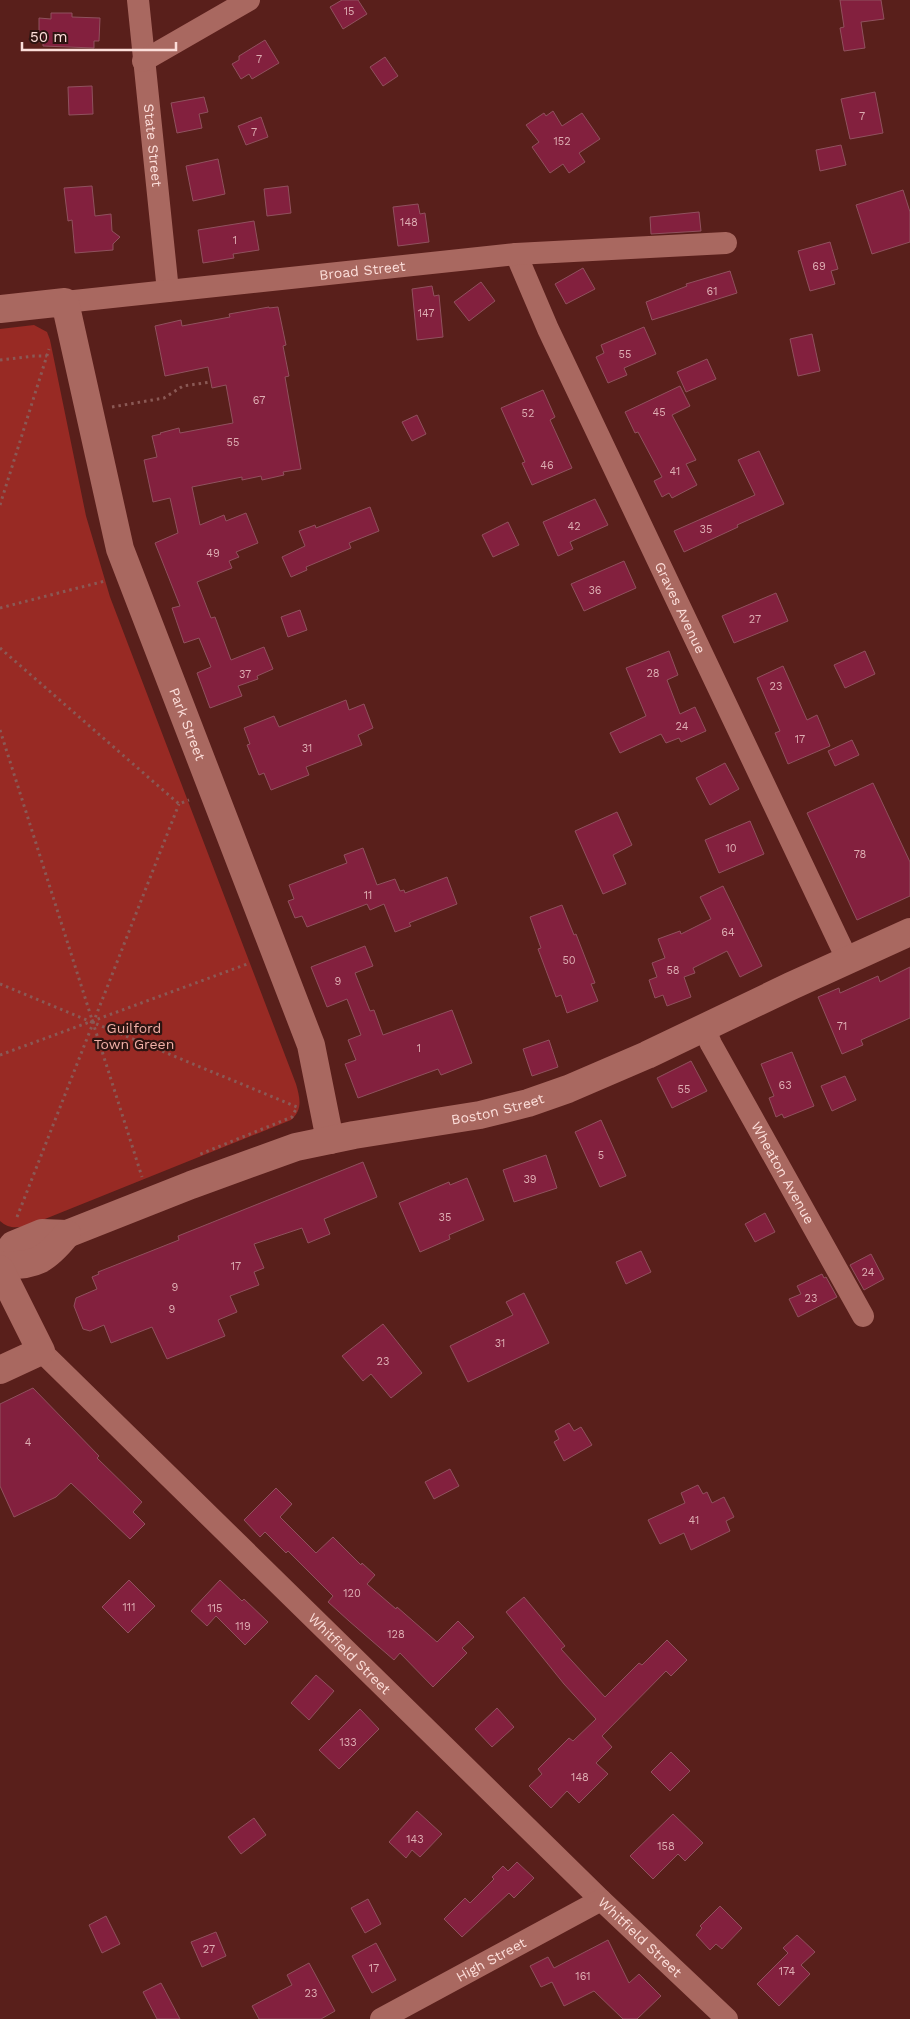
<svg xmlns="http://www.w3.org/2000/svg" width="910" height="2019" font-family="'Work Sans',sans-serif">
	<rect width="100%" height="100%" fill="#591f1b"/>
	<path fill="#982a24" d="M34,325L47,332L50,340L86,516L110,597L296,1084C300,1098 303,1110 291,1120L35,1223C22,1227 11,1231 0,1221V329Z"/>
	<g fill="#83203e" stroke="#90515e">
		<polygon points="342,0 358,0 367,14 343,29 330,7"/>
		<polygon points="840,0 881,0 884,19 861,22 865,48 844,51 840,28 844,27"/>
		<polygon points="51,13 72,13 72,17 100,18 99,41 94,41 94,48 43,46 43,42 39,42 39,18 51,19"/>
		<polygon points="265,40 279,63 252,79 249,74 241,79 232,64 239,60 239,56"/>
		<polygon points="385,57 398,76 383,86 370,67"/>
		<polygon points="92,86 93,114 69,115 68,87"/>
		<polygon points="875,92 883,133 850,139 841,99"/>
		<polygon points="204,97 208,112 199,114 202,128 177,133 171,103"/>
		<polygon points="553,111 562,126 582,113 600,139 579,153 585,162 569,173 563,164 550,173 532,147 539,142 526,125 544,113 546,116"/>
		<polygon points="261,117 268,137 246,145 238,126"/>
		<polygon points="841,145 846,165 820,171 816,150"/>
		<polygon points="218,159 225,194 193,201 186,166"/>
		<polygon points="92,186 95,216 111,214 112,231 120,237 113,244 113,250 75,253 72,220 68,221 64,188"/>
		<polygon points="288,186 291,213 267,216 264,189"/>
		<polygon points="903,190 910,212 910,242 872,254 856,205"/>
		<polygon points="418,204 420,214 425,213 429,242 398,246 393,207"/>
		<polygon points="699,212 701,231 651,234 650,217"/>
		<polygon points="254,221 259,250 233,254 234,258 203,263 198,230"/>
		<polygon points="830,242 838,269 831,271 835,284 810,291 798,251"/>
		<polygon points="583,268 595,289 566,304 555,284"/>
		<polygon points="730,271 737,293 652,320 646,302 687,286 686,284"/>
		<polygon points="481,282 495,301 469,321 454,302"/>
		<polygon points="432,286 434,296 439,295 443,337 417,340 412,289"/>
		<polygon points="269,307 269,308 278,307 286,345 283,346 289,376 285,377 301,469 283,472 284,475 262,480 261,476 242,480 242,477 192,487 200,525 224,515 226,521 246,513 258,543 236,552 239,557 229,561 232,568 197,582 211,618 215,617 231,660 264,647 273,669 257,676 258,679 238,686 242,696 210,708 197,673 211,667 199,638 184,643 172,608 180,606 155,543 178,533 170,498 153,502 144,460 157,457 152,436 161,434 160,433 179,428 180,433 233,423 226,385 212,388 208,367 165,376 155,326 181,320 182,326 230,317 229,314"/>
		<polygon points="644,327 656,354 624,368 627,375 608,383 596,357 604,353 601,345"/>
		<polygon points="812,334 820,371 798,376 790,339"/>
		<polygon points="707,359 716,379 686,392 677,372"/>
		<polygon points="680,386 690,406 672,415 696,460 686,464 697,485 672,498 669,493 662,497 654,481 662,477 638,432 635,433 625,412"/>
		<polygon points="543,390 555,417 550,420 572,468 532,485 522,463 525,462 501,408"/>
		<polygon points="417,415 426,434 412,441 402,422"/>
		<polygon points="759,451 784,504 737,525 738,527 684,552 674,531 755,495 738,460"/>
		<polygon points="595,499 608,525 570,542 573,549 558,556 543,522"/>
		<polygon points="370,507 379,531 349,543 351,548 306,567 307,570 291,577 282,557 305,546 299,531 315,525 316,528"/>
		<polygon points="508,522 519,545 493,557 482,535"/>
		<polygon points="624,561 636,588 584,611 571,584"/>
		<polygon points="776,593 788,621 734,643 722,616"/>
		<polygon points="300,610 307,630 288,637 281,617"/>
		<polygon points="669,651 678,675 667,680 680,714 695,707 706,731 681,742 679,738 666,743 661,734 620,753 610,733 646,716 626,668"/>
		<polygon points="865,651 875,674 845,688 834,665"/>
		<polygon points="783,666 807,720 817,715 830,746 788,764 775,733 780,731 757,678"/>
		<polygon points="346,700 349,710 364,704 373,728 358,735 362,745 306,767 309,775 271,790 264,773 259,775 247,745 250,744 244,728 274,716 279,727"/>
		<polygon points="852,740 859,755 835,766 828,751"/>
		<polygon points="725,763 739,789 710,805 696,778"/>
		<polygon points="873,783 910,862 910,896 857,920 807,813"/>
		<polygon points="617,812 632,845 613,855 626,884 603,894 575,831"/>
		<polygon points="750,821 764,854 719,873 705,840"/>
		<polygon points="363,848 377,885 395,879 400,891 404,890 405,893 447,877 457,904 409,923 411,926 395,932 384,904 370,910 367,904 307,927 302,916 295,918 288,901 294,899 289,885 347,863 344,855"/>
		<polygon points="723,886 762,966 740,977 727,951 693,968 695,973 684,977 691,997 667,1006 663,995 655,998 649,980 657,977 652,963 665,958 658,939 680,931 681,934 711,919 700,897"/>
		<polygon points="562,905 574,935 576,934 595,983 591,984 598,1001 567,1013 561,995 556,997 538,949 541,948 530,917"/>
		<polygon points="365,946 373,966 355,973 370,1011 374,1010 383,1035 452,1010 472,1063 441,1075 438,1069 358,1098 345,1064 356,1060 348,1040 361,1035 347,999 327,1007 311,967"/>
		<polygon points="910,967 910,1018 861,1040 863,1045 842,1054 818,997 839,988 840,993 878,976 880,982"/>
		<polygon points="549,1040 558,1067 532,1076 523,1049"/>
		<polygon points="792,1052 814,1106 784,1118 782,1114 776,1117 769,1098 774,1096 761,1064"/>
		<polygon points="691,1061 707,1091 672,1108 657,1078"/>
		<polygon points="845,1076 856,1100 832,1111 821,1086"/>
		<polygon points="601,1120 626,1176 600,1187 575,1132"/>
		<polygon points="546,1155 557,1188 514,1202 503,1170"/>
		<polygon points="363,1162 377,1197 324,1219 330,1234 308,1243 302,1228 254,1244 264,1268 254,1272 259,1285 230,1296 237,1312 218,1320 225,1336 167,1359 152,1327 111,1343 104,1325 90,1331 83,1329 74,1306 76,1298 97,1289 92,1277 99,1274 98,1272 179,1240 178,1236"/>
		<polygon points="467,1178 484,1220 449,1235 450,1239 420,1252 399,1203 449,1182 450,1185"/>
		<polygon points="765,1213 775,1232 755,1242 745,1224"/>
		<polygon points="641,1251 651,1272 626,1284 616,1262"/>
		<polygon points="871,1254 884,1279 864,1290 850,1265"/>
		<polygon points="822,1274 824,1278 826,1277 837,1297 798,1317 789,1299 801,1294 797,1286"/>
		<polygon points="524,1293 549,1343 468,1382 450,1346 513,1315 506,1302"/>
		<polygon points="383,1324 422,1373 391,1398 371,1374 363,1381 342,1356"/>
		<polygon points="33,1388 99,1456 97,1458 142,1502 133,1512 145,1524 130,1539 71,1483 56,1497 14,1517 0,1486 0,1404"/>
		<polygon points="569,1423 574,1431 581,1427 592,1445 564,1461 554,1442 559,1439 555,1431"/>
		<polygon points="450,1469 459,1486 434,1499 425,1482"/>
		<polygon points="698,1485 703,1494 707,1492 712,1503 724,1497 734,1517 726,1521 730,1531 691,1550 684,1533 660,1544 648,1520 685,1503 681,1493"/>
		<polygon points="276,1488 292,1504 280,1517 316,1553 333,1537 361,1565 362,1563 375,1575 367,1584 396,1609 397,1607 437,1642 458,1621 474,1637 462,1648 467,1653 433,1687 400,1653 394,1660 349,1621 328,1602 333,1596 288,1551 286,1553 265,1532 260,1537 244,1520"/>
		<polygon points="129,1580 155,1606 128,1633 102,1607"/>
		<polygon points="220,1580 242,1601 244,1599 268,1622 245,1645 216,1616 207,1626 191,1611"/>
		<polygon points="524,1597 565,1646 561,1649 605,1697 639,1663 642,1665 667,1640 687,1660 671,1676 666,1671 602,1736 612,1747 596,1763 608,1774 579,1803 567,1791 551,1808 529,1786 542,1774 538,1769 569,1738 573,1741 596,1719 564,1684 506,1612"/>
		<polygon points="316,1675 334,1691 309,1720 291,1703"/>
		<polygon points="497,1708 514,1727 492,1747 475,1729"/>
		<polygon points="360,1709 379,1729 339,1769 319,1750"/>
		<polygon points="671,1752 690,1771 670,1791 651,1772"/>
		<polygon points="417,1811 442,1834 420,1857 412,1850 406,1858 389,1842"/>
		<polygon points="673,1814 703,1843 685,1861 678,1854 653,1879 630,1856"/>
		<polygon points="254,1818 266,1835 241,1854 228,1837"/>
		<polygon points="517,1862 534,1878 514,1898 509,1893 462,1937 444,1919 465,1898 470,1903 494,1879 492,1877 503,1866 508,1871"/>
		<polygon points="368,1899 381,1924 365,1933 351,1908"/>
		<polygon points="720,1906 742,1928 722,1949 716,1944 710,1950 696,1935 702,1928 700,1926"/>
		<polygon points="106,1916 120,1944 102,1953 89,1925"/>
		<polygon points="216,1932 226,1956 202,1967 191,1942"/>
		<polygon points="797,1935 815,1952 801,1965 810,1974 779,2006 757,1984 788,1953 783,1948"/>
		<polygon points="608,1940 629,1983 639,1974 661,1996 637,2019 623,2019 594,1991 564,2006 552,1982 541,1987 530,1966 548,1957 554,1968"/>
		<polygon points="376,1943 396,1980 372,1993 352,1956"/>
		<polygon points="309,1963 335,2011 321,2019 259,2019 252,2006 292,1985 287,1975"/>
		<polygon points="161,1983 180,2019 157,2019 143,1992"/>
	</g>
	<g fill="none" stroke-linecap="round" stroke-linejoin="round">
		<g stroke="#8a5955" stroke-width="3" stroke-dasharray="2.5 4" stroke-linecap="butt">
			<polyline points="0,360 34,356 47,356"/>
			<polyline points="112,407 164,398 183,386 211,382"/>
			<polyline points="0,505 49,349"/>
			<polyline points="0,608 105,581"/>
			<polyline points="0,648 179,804 189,800"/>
			<polyline points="0,730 142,1177"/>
			<polyline points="0,984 297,1107 292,1117 198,1155"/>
			<polyline points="0,1055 250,963"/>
			<polyline points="17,1217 179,804"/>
		</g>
		<g stroke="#a96860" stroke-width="22">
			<path id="s1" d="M138,0L168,291"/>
			<polyline points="143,61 249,0"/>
			<path id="s2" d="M516,254L548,329L848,961"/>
			<path id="s3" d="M65,302L516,254L726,243"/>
			<path id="s4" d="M704,1028L711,1044L863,1316"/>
			<path id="s5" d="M41,1351L601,1900L727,2019"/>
			<path id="s6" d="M381,2019L601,1900"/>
		</g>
		<path stroke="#a96860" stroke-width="28" id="s7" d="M0,309L65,302L120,549L311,1045L330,1140"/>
		<g stroke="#a96860" stroke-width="28">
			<path id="s8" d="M0,1262L13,1245L42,1233L67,1234L191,1185L296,1147L354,1135L480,1115L528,1103L568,1089L647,1055L791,986L910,932"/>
			<path d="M0,1265C35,1267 46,1260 67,1234"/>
			<polyline points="0,1269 41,1351 0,1370"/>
		</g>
	</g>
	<g text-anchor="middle" stroke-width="4.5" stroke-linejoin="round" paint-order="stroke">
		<g font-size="11" fill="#deaeb3">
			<text x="349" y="15">15</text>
			<text x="259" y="63">7</text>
			<text x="862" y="120">7</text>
			<text x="254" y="136">7</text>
			<text x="562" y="145">152</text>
			<text x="409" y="226">148</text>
			<text x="235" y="244">1</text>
			<text x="819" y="270">69</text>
			<text x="712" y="295">61</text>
			<text x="426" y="317">147</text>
			<text x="625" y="358">55</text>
			<text x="259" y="404">67</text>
			<text x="659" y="416">45</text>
			<text x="528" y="417">52</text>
			<text x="233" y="446">55</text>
			<text x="547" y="469">46</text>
			<text x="675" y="475">41</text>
			<text x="574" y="530">42</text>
			<text x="706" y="533">35</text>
			<text x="213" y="557">49</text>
			<text x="595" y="594">36</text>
			<text x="755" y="623">27</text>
			<text x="653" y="677">28</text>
			<text x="245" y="678">37</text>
			<text x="776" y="690">23</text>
			<text x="682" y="730">24</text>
			<text x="800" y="743">17</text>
			<text x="307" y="752">31</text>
			<text x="731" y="852">10</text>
			<text x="860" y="858">78</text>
			<text x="368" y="899">11</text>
			<text x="728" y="936">64</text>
			<text x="569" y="964">50</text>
			<text x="673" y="974">58</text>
			<text x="338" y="985">9</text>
			<text x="842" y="1030">71</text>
			<text x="419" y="1052">1</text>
			<text x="785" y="1089">63</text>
			<text x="684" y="1093">55</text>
			<text x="601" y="1159">5</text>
			<text x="530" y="1183">39</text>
			<text x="445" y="1221">35</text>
			<text x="236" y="1270">17</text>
			<text x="868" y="1276">24</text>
			<text x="175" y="1291">9</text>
			<text x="811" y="1302">23</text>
			<text x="172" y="1313">9</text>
			<text x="500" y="1347">31</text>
			<text x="383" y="1365">23</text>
			<text x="28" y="1446">4</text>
			<text x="694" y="1524">41</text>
			<text x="352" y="1597">120</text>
			<text x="129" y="1611">111</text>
			<text x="215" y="1612">115</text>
			<text x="243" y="1630">119</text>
			<text x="396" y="1638">128</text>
			<text x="348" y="1746">133</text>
			<text x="580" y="1781">148</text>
			<text x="415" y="1843">143</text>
			<text x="666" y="1850">158</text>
			<text x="209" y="1953">27</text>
			<text x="374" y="1972">17</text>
			<text x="787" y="1975">174</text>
			<text x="583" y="1980">161</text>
			<text x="311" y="1997">23</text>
		</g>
		<g font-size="14" fill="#fcdeda" stroke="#2d1411">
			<text dy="5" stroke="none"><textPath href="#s1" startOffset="146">State Street</textPath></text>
			<text dy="5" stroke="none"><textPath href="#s3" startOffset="299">Broad Street</textPath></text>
			<text dy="5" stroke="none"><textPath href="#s2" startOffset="390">Graves Avenue</textPath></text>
			<text dy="5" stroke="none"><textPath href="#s7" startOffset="506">Park Street</textPath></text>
			<text dy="5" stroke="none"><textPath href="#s8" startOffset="528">Boston Street</textPath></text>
			<text dy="5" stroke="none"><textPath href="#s4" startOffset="165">Wheaton Avenue</textPath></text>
			<text dy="5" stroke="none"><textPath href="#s5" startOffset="432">Whitfield Street</textPath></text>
			<text dy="5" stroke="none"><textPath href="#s5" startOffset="838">Whitfield Street</textPath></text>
			<text dy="5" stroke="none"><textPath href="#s6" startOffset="125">High Street</textPath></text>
		</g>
		<g font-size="14" fill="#f2b0a7" stroke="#2d1411">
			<text x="134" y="1033">Guilford<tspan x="134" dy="16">Town Green</tspan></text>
		</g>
	</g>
	<path d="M22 42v8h154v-8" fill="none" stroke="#fcdeda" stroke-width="2.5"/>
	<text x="30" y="42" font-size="15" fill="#fcdeda" stroke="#2d1411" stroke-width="4" paint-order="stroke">50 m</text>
</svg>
